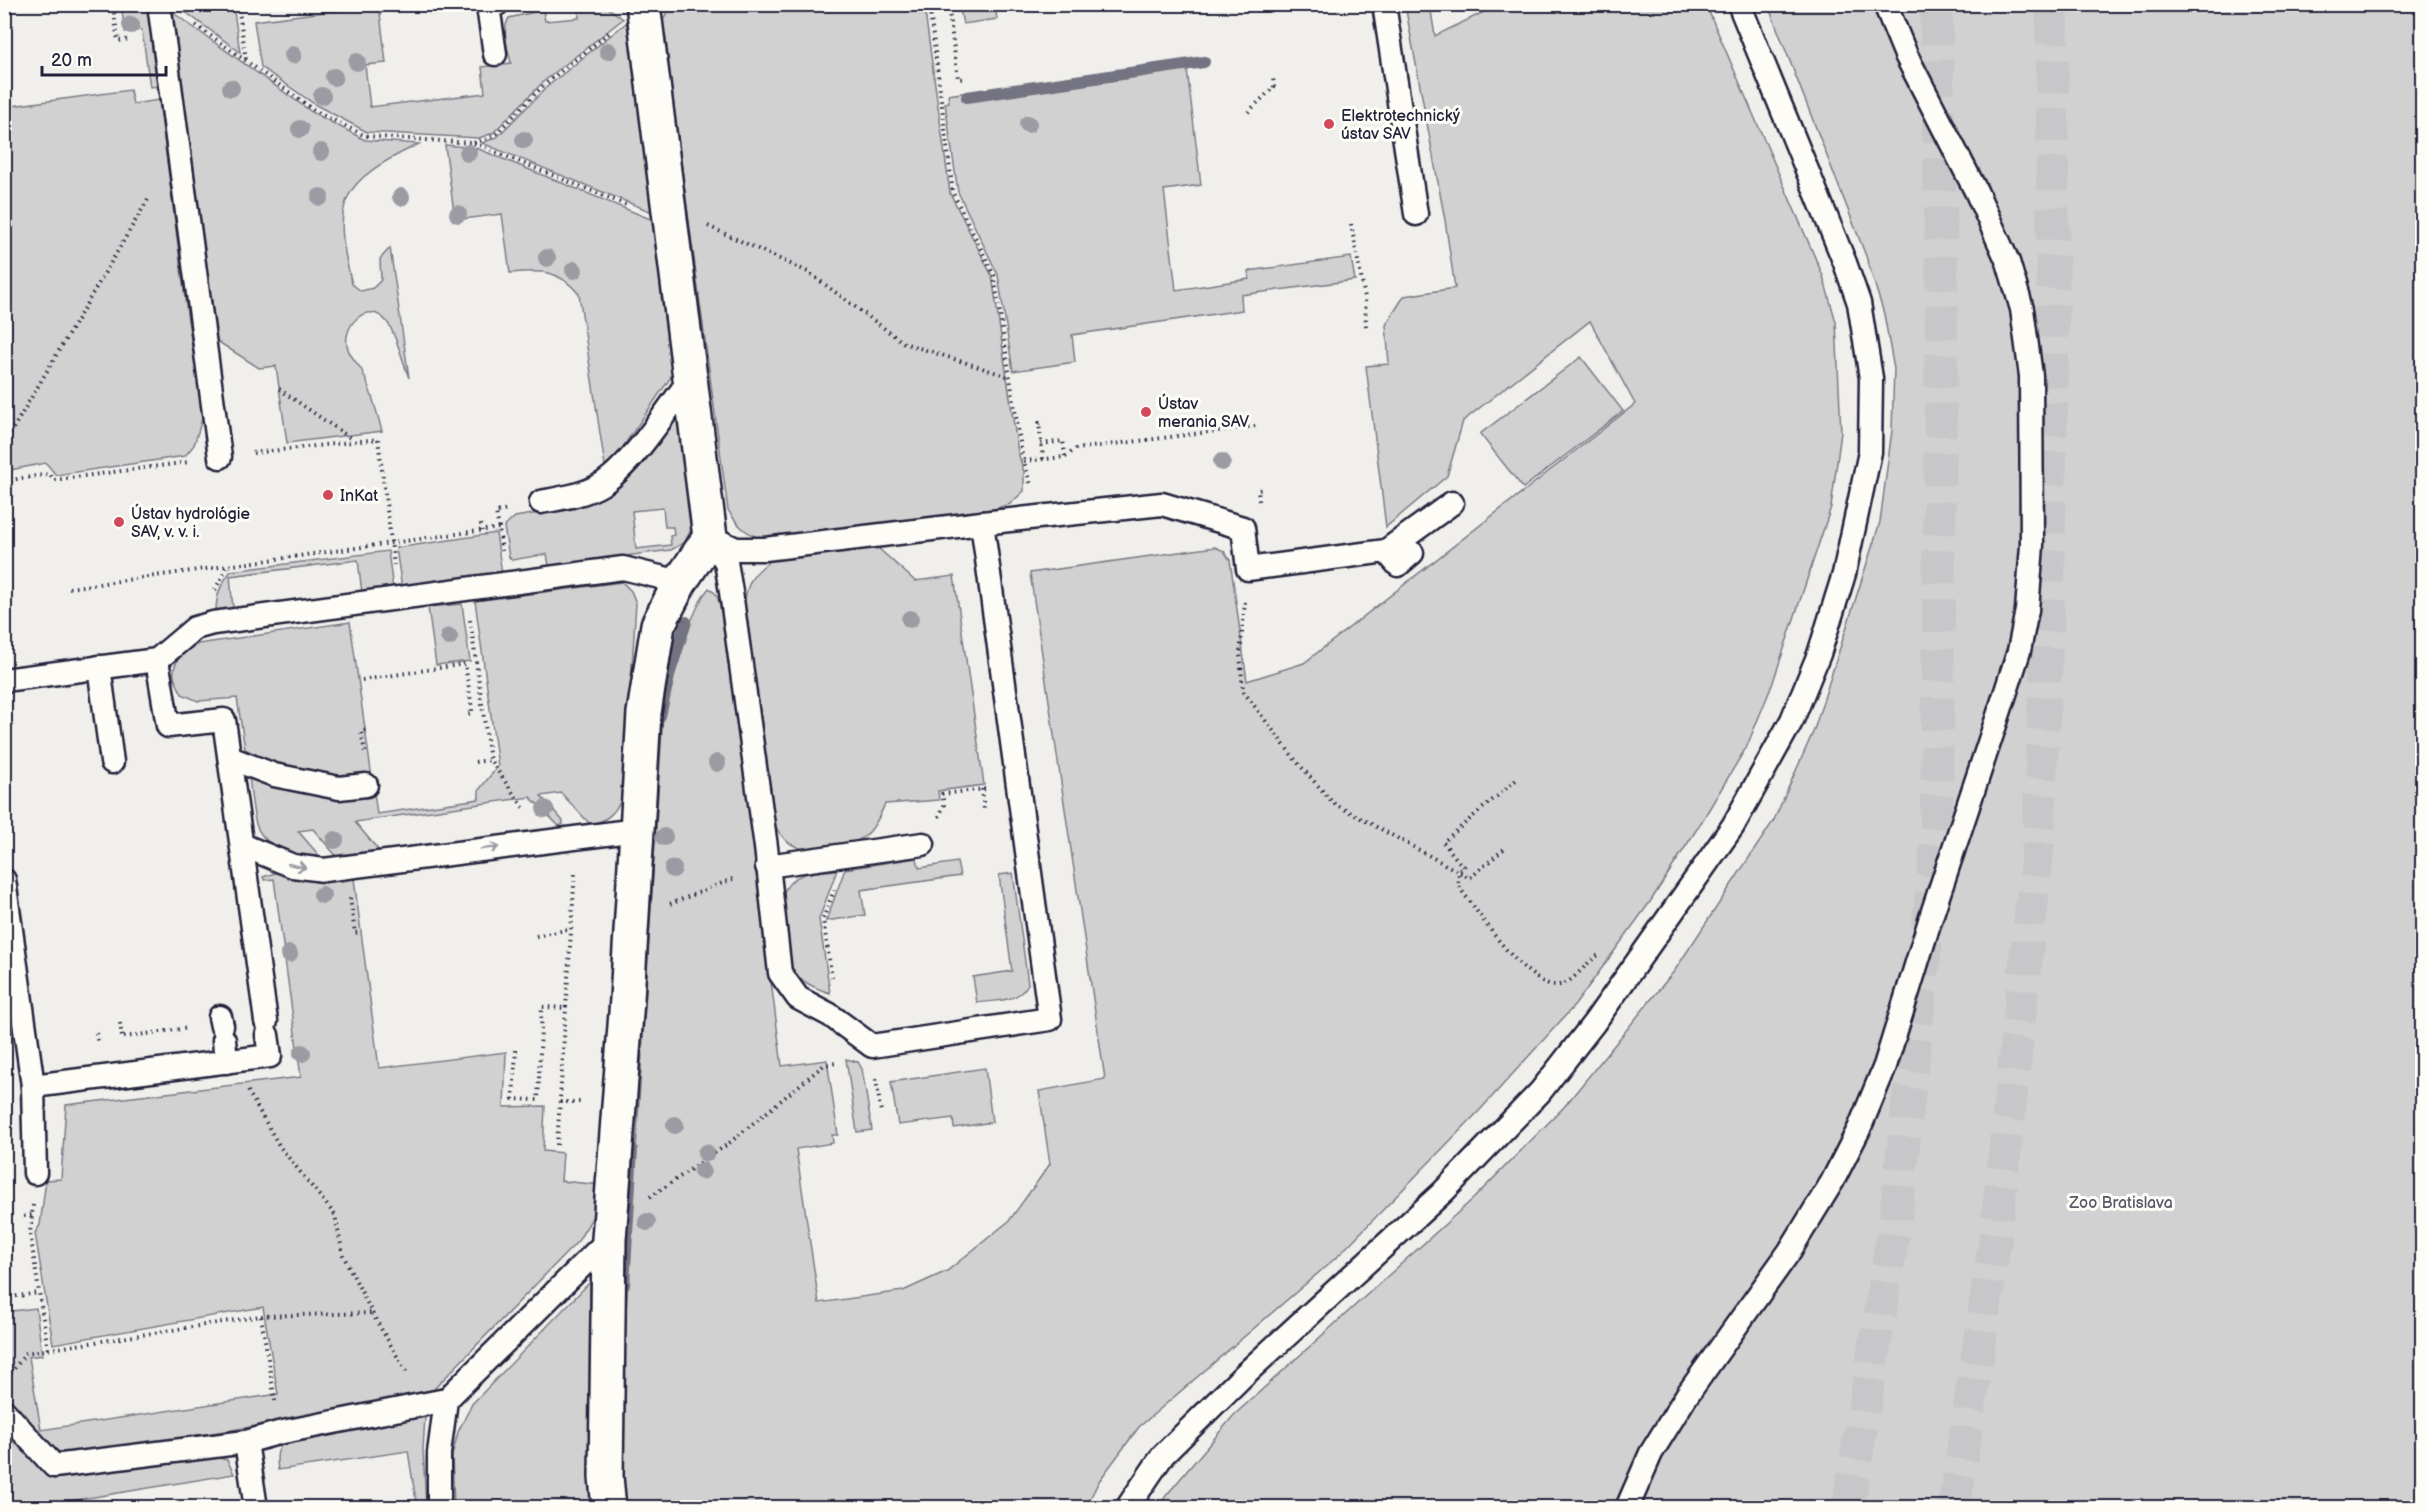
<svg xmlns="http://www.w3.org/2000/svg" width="2427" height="1512" font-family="'Balsamiq Sans',sans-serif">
	<rect width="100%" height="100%" fill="#f0efec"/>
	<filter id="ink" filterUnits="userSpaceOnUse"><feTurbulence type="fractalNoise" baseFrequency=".0167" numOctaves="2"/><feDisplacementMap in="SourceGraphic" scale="12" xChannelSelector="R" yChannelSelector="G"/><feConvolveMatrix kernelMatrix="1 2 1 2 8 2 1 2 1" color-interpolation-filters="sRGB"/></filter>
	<g filter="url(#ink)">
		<g fill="#d2d1d1" stroke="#7a7a86" stroke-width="1.5" fill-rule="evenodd">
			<path d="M603,4L623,19L543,82L493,133L479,138L367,132L316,105L261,67L254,21L379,5L386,63L365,65L370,107L485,93L482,67L511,63C508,49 501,31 509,18L543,10L545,21L579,18L578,5Z"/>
			<path d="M1624,4L1625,7L1634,4L1706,5L1823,276L1836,322L1841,432L1831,507L1772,685L1747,746L1702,821L1650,902L1575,1005L1481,1109L1338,1256L1139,1427L1099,1481L1086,1507L626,1508L622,1475V1375L663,713C671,672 684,633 703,596L709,588L716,594L725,618L758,856V881L782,1066L827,1060L838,1135H832L833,1143L796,1149L819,1303L903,1291L947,1271L1009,1221L1050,1164L1039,1091L1105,1079L1030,573L1215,547L1224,551L1230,560L1247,681L1304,663L1635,404L1590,321L1463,421L1447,476L1386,527L1366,366L1389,364L1386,325L1404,296L1455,288L1445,220L1405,5H1430L1435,36L1498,5Z"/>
			<polygon points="121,5 149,5 160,86 150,87 142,30 125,32"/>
			<polygon points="176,5 233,5 240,52"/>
			<path d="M671,5H924L950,193L992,276L1018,452L1024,472V491L1010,504L994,509L764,540C745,533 739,527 728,510L662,22Z"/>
			<polygon points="959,5 995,5 997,19 963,24"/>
			<polygon points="1768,5 2422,5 2422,1507 1159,1508 1165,1497 1234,1415 1474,1198 1564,1107 1675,970 1774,820 1814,730 1880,522 1892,430 1894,369 1884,314 1866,256"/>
			<path d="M172,12L312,112L365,140L419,144C342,181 330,199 352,284L361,291L373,288L381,280L380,259L390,248L409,378C404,365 395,331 387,322C367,297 340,328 348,349C350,356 357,363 361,369C371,388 376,410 382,431L287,443L276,366L259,368L217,341Z"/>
			<polygon points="626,23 628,26 652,212 482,143 497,137 548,86"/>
			<polygon points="1186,61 1201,185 1164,190 1176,290 1249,279 1248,271 1351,257 1355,280 1241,295 1242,310 1072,335 1075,362 1013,371 998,275 958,192 945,103 949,102 948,95"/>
			<polygon points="130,90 133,104 159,100 187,314 203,416 194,445 185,456 56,475 46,463 5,471 4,107"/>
			<path d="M445,145L476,148L653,220L673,374L618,454L605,466L579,294C558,269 542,270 510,273L502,214L455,220Z"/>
			<polygon points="1581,357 1623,411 1523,488 1480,434"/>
			<path d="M679,412L693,525L685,542L671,550L549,566L547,554L512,560L509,557L504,527L515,517L580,506L608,493L630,476ZM663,508L665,527H673L674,535L670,536L671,545L636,549L632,511Z"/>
			<polygon points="496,533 502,574 402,589 396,548"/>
			<path d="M877,547L915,581L954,576L984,785L938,791L939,800L885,804C880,815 874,829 865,836C848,849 812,856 793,845C782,840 777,829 772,820L743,610C747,585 749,576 770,561Z"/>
			<path d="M388,551L393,589L362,593L358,560L230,576L233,609L216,612C216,594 221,584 231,571Z"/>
			<path d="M622,582L631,591L636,603L624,795C616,811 609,821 590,824L561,793L541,796L563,821V824L559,826L530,797L355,822L380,852L338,858L313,829L298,831L323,860C299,857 265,851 256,824C252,809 251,792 249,777L277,788L274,764L245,749L237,698L198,701L182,694C180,689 175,682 174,676C172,660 186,650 198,644L350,622L377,814L479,799V790L498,766L475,601Z"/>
			<polygon points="462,604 470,661 436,665 428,607"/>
			<polygon points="917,858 919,868 957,862 960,876 861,890 865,915 826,921 845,869"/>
			<path d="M837,870L819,919L830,993C817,989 803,983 794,972C786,963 781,909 783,896C784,889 787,885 793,880C804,871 823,872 837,870Z"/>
			<polygon points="275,873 317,882 354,879 379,1068 506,1052 504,1107 545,1106 543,1151 563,1153 561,1181 602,1185 594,1215 578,1241 433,1390 283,1422 70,1455 49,1448 35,1436 5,1397 4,1312 36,1308 42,1355 29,1357 41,1430 278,1394 263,1307 53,1344 35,1233 40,1225 46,1180 61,1179 66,1105 301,1077 274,879 264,880 263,877"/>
			<path d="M1013,873L1028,984C1018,1003 996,1000 977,1003L973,977L1012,971L999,875Z"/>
			<polygon points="846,1059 858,1062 862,1069 872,1130 857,1132"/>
			<polygon points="985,1068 992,1122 954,1128 953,1118 898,1125 891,1082"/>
			<polygon points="590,1282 589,1413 592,1507 454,1507 452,1456 458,1432 472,1404"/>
			<path d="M425,1416L423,1449L426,1507H417L408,1451L278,1470C276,1456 276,1449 287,1440Z"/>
			<polygon points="4,1424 54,1479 211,1456 227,1460 234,1474 33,1507 5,1507"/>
		</g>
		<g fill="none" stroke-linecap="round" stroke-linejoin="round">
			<g stroke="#737381" stroke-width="12">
				<polyline points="967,97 1204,62"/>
				<polyline points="660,716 670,672 686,622"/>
				<polyline points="624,1285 632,1149"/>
			</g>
			<g stroke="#c7c6c9" stroke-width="33" stroke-dasharray="33 16" stroke-linecap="butt">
				<polyline points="1848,1508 1895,1222 1936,850 1942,288 1936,4"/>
				<polyline points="1954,1508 1995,1241 2038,848 2048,613 2053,295 2052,4"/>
			</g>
			<defs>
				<g id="lane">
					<polyline points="159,4 220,457"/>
					<polyline points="1384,4 1416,214"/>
					<polyline points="495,54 488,6 497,4"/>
					<path d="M541,502C562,498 584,495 602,484C633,464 668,408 691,378"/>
					<polyline points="710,537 726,562 731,592 766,847 780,973 798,998 830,1015 872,1046 1050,1019 982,523"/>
					<polyline points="710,537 736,549 765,549 982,523 1162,504 1243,528 1248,569 1386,551 1452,503"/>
					<polyline points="1386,551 1398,565 1412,553"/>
					<polyline points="157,660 168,726 224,720 266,1021"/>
					<polyline points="99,667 112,762"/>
					<polyline points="4,680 157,660 195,628 213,623 623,568 680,582"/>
					<polyline points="230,758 274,775 339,788 366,785"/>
					<polyline points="242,845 293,866 324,870 637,830"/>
					<polyline points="767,866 923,844"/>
					<polyline points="4,880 33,1086 35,1173"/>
					<polyline points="220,1017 222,1026"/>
					<polyline points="224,1040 226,1062"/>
					<polyline points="33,1086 270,1056 267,1035"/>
					<polyline points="4,1411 54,1466 246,1442 278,1433 446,1400 609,1239"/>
					<polyline points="246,1442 256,1508"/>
					<polyline points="439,1508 439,1453 446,1400"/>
					<polyline points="1127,1508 1163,1455 1245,1374 1443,1192 1540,1092 1594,1023 1733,826 1792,720 1819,654 1844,574 1870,452 1871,378 1859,303 1845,263 1739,4"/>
					<polyline points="1627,1508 1651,1453 1687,1395 1789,1252 1832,1182 1859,1129 1885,1066 1932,914 1997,719 2019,651 2027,610 2032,545 2031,376 2022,309 2008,262 1976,191 1906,55 1885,4"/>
				</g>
				<polyline id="street" points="609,1508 606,1477 609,1239 627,999 644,713 658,625 680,582 710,537 643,4"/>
			</defs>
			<use href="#lane" stroke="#22223b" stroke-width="27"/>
			<use href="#street" stroke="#22223b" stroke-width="38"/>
			<g stroke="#22223b" stroke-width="4" stroke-dasharray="1.5 4.5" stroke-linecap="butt">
				<polyline points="94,4 94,7 113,5 118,41 131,39"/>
				<polyline points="238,4 246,60"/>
				<polyline points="929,4 953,193 994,275 1022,455 1031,485"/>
				<polyline points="948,4 958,79 966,78"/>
				<polyline points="196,25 314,110 365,136 473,143 629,206"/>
				<polyline points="1248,112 1274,87 1273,76"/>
				<polyline points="474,143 495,135 544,85 609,33"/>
				<polyline points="1351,224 1365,298 1366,328"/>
				<polyline points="708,226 808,272 904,343 1010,377"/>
				<polyline points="279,389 353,440"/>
				<polyline points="4,444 150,196"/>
				<polyline points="1041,444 1063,441 1065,456"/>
				<polyline points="253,453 378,439 394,565"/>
				<polyline points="1043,459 1039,423 1044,423"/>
				<polyline points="1024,461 1065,457 1076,449 1256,426"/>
				<polyline points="4,481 50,474 54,480 189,462"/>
				<polyline points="1259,501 1258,490 1264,489"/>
				<polyline points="481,524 482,531"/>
				<polyline points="499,528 496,512 509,510"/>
				<polyline points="69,588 499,528 502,551"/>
				<polyline points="215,590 227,567"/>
				<polyline points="1245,602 1240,654 1243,691 1297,762 1333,803 1470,878 1505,848"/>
				<polyline points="470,620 490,760 525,810"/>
				<polyline points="362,680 465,664 472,709 472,713 467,714"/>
				<polyline points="365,752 361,731 365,730"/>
				<polyline points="475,762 490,760"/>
				<polyline points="982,789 984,810"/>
				<polyline points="939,817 944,805 942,794 986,789"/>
				<path d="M1465,865L1459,871C1459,875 1458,881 1459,885C1461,891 1468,899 1472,904C1486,925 1531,989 1559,985C1574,983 1585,962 1599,955"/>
				<polyline points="1463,867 1443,842 1516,780"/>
				<polyline points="350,898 355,933 361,932"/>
				<polyline points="670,904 735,878"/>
				<polyline points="536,936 571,929"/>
				<polyline points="832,978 823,919 834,890"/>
				<polyline points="120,1023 122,1037 125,1037"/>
				<polyline points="96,1033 98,1044"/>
				<polyline points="124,1037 189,1028"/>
				<polyline points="516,1050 513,1099 538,1100 542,1007 566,1008"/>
				<polyline points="876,1079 881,1112"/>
				<polyline points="248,1091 280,1147 335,1215 343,1255 372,1313 408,1375"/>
				<polyline points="560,1102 580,1102"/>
				<polyline points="557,1145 575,871"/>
				<polyline points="650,1197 728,1144 824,1065 837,1063"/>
				<polyline points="33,1205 30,1233 48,1350"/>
				<polyline points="24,1216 32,1215"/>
				<polyline points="4,1298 39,1293"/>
				<polyline points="261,1316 372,1313"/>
				<polyline points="7,1378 26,1353 261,1316 275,1401"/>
			</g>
			<use href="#lane" stroke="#fdfcf7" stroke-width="22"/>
			<use href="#street" stroke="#fdfcf7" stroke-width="33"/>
		</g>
		<g fill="#9c9ba3">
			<circle cx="131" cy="25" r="9"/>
			<circle cx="608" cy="51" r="9"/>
			<circle cx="293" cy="55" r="9"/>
			<circle cx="357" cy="62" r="9"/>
			<circle cx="334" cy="77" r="9"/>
			<circle cx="231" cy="88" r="9"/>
			<circle cx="322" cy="96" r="9"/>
			<circle cx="1028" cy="124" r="9"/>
			<circle cx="300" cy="129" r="9"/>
			<circle cx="524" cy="140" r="9"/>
			<circle cx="321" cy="152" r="9"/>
			<circle cx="468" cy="153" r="9"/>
			<circle cx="320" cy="197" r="9"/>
			<circle cx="401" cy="197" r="9"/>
			<circle cx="458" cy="214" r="9"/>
			<circle cx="547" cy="258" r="9"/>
			<circle cx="574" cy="270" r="9"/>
			<circle cx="1222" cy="462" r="9"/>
			<circle cx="910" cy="619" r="9"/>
			<circle cx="449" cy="637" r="9"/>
			<circle cx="717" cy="763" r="9"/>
			<circle cx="545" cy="809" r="9"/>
			<circle cx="664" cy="837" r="9"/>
			<circle cx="335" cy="840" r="9"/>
			<circle cx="673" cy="869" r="9"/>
			<circle cx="322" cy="895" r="9"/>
			<circle cx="289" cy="954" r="9"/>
			<circle cx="302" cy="1053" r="9"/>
			<circle cx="675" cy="1125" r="9"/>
			<circle cx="706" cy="1153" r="9"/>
			<circle cx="702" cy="1171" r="9"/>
			<circle cx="647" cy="1222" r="9"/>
		</g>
		<defs><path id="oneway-shaft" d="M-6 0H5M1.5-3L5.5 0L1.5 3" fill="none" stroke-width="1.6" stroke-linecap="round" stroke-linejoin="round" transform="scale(1.5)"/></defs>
		<g stroke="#9a9aa2">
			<use href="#oneway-shaft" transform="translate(490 848) rotate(-7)"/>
			<use href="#oneway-shaft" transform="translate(297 866) rotate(13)"/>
		</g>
	</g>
	<g fill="#d1495b" stroke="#fdfcf7" stroke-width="2">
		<circle cx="1329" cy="124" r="6"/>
		<circle cx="1146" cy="412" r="6"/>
		<circle cx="328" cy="495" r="6"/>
		<circle cx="119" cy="522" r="6"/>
	</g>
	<g text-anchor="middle" stroke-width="6" stroke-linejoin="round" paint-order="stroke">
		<g font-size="16" fill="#22223b" stroke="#fdfcf7" text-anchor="start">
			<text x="1341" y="121">Elektrotechnický<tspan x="1341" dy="18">ústav SAV</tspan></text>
			<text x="1158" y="409">Ústav<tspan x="1158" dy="18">merania SAV</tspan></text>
			<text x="340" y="501">InKat</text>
			<text x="131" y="519">Ústav hydrológie<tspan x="131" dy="18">SAV, v. v. i.</tspan></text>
		</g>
		<g font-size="16" fill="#575768" stroke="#fdfcf7">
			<text x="2121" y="1208">Zoo Bratislava</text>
		</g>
	</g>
	<rect width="2427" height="1512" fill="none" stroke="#fdfcf7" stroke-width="24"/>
	<rect x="12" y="12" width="2403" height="1488" fill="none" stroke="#22223b" stroke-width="2" filter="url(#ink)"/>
	<path d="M42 66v9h124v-9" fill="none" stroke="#22223b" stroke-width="3"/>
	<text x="51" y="66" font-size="18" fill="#22223b" stroke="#fdfcf7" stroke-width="4.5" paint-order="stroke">20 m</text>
</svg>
